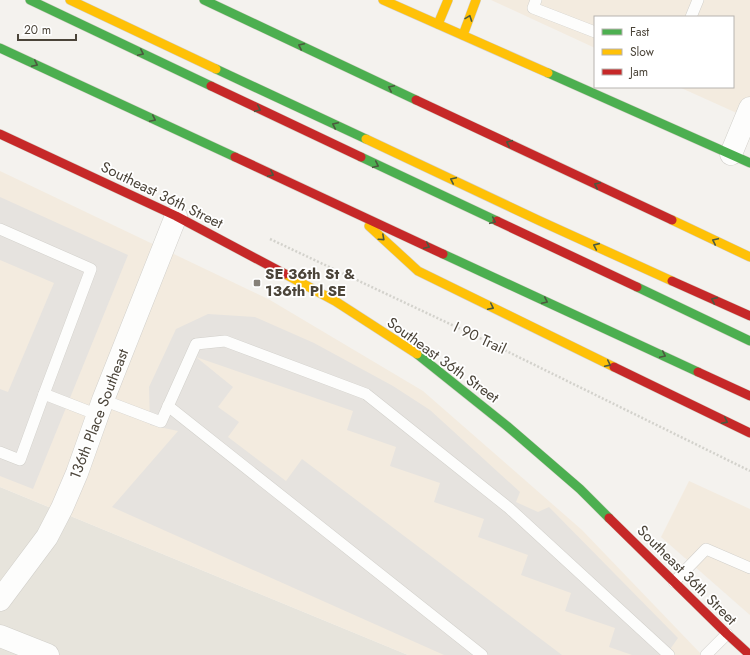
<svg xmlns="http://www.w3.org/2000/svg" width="750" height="655" font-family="Jost,sans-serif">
	<rect width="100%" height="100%" fill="#f4f2ee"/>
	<polygon fill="#e7e4dc" points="0,487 408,655 0,655"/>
	<g fill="#f3ebdf">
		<polygon points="491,0 750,0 750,119 679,87 733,87 733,17 595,17 595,48"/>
		<polygon points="0,171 270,300 423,391 582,530 702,655 408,655 0,487"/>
		<polygon points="689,481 750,509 750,615 661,537"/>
	</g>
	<g fill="#e6e3df">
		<polygon points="0,197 128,255 33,489 0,476 0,389 8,392 54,283 0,260"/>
		<polygon points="208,314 255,317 314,343 393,386 430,410 520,492 516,502 538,512 549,507 678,638 666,655 632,655 609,647 615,628 565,611 571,593 521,575 528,555 478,537 484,519 434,502 440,483 390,466 396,447 347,430 353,411 196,357 233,387 218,407 239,422 228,437 286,481 302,459 562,655 444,655 112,507 178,431 150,425 149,387 176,329"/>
	</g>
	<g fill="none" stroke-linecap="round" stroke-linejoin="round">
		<defs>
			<g id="lane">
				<polyline points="536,0 533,8 595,32"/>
				<polyline points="691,17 698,0"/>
				<polyline points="0,229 91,269 44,394 98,415"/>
				<polyline points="103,400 161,422 196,344 225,341 366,394 509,508 669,655"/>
				<polyline points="168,406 482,655"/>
				<polyline points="0,452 20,460 44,394"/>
				<polyline points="674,582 706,549 750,568"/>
				<polyline points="706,655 727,634"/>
			</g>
			<g id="street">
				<polyline points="731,154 750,108"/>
				<polyline points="0,600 47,537 62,508 77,473 103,400 176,216"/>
				<polyline points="0,636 48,655"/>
			</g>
			<g id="fast">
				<polyline points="30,0 211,86"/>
				<polyline points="204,0 416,100"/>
				<polyline points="0,48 235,157"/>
				<polyline points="216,69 366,139"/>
				<polyline points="548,73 750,163"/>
				<polyline points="361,157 497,221"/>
				<polyline points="443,254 698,372"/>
				<polyline points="637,287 750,341"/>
				<polyline points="417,354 507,426 580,489 609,518"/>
			</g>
			<g id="slow">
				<polyline points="70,0 216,69"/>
				<polyline points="383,0 548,73"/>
				<polyline points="438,24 448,0"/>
				<polyline points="463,35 476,0"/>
				<polyline points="366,139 540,221 672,281"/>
				<polyline points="672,220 750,257"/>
				<polyline points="369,226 418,271 614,367"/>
				<polyline points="285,274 335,301 417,354"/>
			</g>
			<g id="jam">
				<polyline points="211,86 361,157"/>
				<polyline points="416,100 672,220"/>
				<polyline points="0,134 176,216 285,274"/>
				<polyline points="235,157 443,254"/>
				<polyline points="497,221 637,287"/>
				<polyline points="672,281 750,316"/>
				<polyline points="614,367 750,433"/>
				<polyline points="698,372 750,396"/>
				<polyline points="609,518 727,634 750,655"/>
			</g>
		</defs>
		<use href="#lane" stroke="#d2d0cb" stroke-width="12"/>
		<use href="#street" stroke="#d2d0cb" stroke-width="23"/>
		<use href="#fast" stroke="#d3cfc5" stroke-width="10"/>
		<use href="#slow" stroke="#d3cfc5" stroke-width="10"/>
		<use href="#jam" stroke="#d3cfc5" stroke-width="10"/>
		<polyline stroke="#d3d2cc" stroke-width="2.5" stroke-dasharray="2 2" stroke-linecap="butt" points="270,239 486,341 750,471"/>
		<use href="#lane" stroke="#fdfdfc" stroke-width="11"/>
		<use href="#street" stroke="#fdfdfc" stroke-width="22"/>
		<use href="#fast" stroke="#4caf50" stroke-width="9"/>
		<use href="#slow" stroke="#ffc107" stroke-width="9"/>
		<use href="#jam" stroke="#c62828" stroke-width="9"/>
	</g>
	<defs><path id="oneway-chevron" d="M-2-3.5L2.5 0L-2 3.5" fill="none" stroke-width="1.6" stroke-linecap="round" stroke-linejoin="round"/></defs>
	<g stroke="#4b593e">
		<use href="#oneway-chevron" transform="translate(469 18) rotate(-70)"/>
		<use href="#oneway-chevron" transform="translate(301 46) rotate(-155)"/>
		<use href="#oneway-chevron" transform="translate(141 53) rotate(25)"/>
		<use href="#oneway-chevron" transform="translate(35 64) rotate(25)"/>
		<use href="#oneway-chevron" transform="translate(391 88) rotate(-155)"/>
		<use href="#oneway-chevron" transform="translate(258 109) rotate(25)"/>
		<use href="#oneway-chevron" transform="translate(153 119) rotate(25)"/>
		<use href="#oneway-chevron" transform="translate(335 125) rotate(-155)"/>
		<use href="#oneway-chevron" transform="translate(509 143) rotate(-155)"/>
		<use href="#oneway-chevron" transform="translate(376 165) rotate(25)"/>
		<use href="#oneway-chevron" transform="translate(271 174) rotate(25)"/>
		<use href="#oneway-chevron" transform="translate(453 180) rotate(-155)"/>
		<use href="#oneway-chevron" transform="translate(597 185) rotate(-155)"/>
		<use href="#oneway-chevron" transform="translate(493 221) rotate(25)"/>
		<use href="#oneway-chevron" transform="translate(382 238) rotate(42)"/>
		<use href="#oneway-chevron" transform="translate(715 241) rotate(-155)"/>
		<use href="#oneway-chevron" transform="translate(427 246) rotate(25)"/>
		<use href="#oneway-chevron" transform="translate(596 246) rotate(-156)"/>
		<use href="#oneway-chevron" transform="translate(714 300) rotate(-156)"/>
		<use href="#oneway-chevron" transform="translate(545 301) rotate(25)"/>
		<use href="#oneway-chevron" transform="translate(491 307) rotate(26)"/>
		<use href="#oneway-chevron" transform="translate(663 355) rotate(25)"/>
		<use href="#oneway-chevron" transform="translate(608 364) rotate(26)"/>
		<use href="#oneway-chevron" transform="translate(725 421) rotate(26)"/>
	</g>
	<rect fill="#868178" stroke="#fff" stroke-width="1.5" x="253" y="279" width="8" height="8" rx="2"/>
	<g text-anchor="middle" stroke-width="3.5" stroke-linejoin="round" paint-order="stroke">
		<g font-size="15" fill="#4b4439" stroke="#fff">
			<text transform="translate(162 195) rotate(26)" y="5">Southeast 36th Street</text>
			<text transform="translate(480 338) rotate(25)" y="5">I 90 Trail</text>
			<text transform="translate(443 360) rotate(36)" y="5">Southeast 36th Street</text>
			<text transform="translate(99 414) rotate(-69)" y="5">136th Place Southeast</text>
			<text transform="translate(687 575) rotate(45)" y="5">Southeast 36th Street</text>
		</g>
		<g font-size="15" font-weight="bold" fill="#4b4439" stroke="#fff" text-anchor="start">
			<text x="265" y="279">SE 36th St &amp;<tspan x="265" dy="17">136th Pl SE</tspan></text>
		</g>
	</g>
	<rect x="594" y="16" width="140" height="72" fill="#ffffff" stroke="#b7b4b0"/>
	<rect x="602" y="29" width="20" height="6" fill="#4caf50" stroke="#b7b4b0"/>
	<text x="630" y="36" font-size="12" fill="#4b4439">Fast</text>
	<rect x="602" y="49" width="20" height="6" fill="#ffc107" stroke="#b7b4b0"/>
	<text x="630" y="56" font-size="12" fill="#4b4439">Slow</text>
	<rect x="602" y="69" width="20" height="6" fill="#c62828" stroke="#b7b4b0"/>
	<text x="630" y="76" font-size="12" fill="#4b4439">Jam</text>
	<path d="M18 34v6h58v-6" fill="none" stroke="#4b4439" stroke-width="2"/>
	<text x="24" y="34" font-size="12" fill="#4b4439" stroke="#ffffff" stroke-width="3" paint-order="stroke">20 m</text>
</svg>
